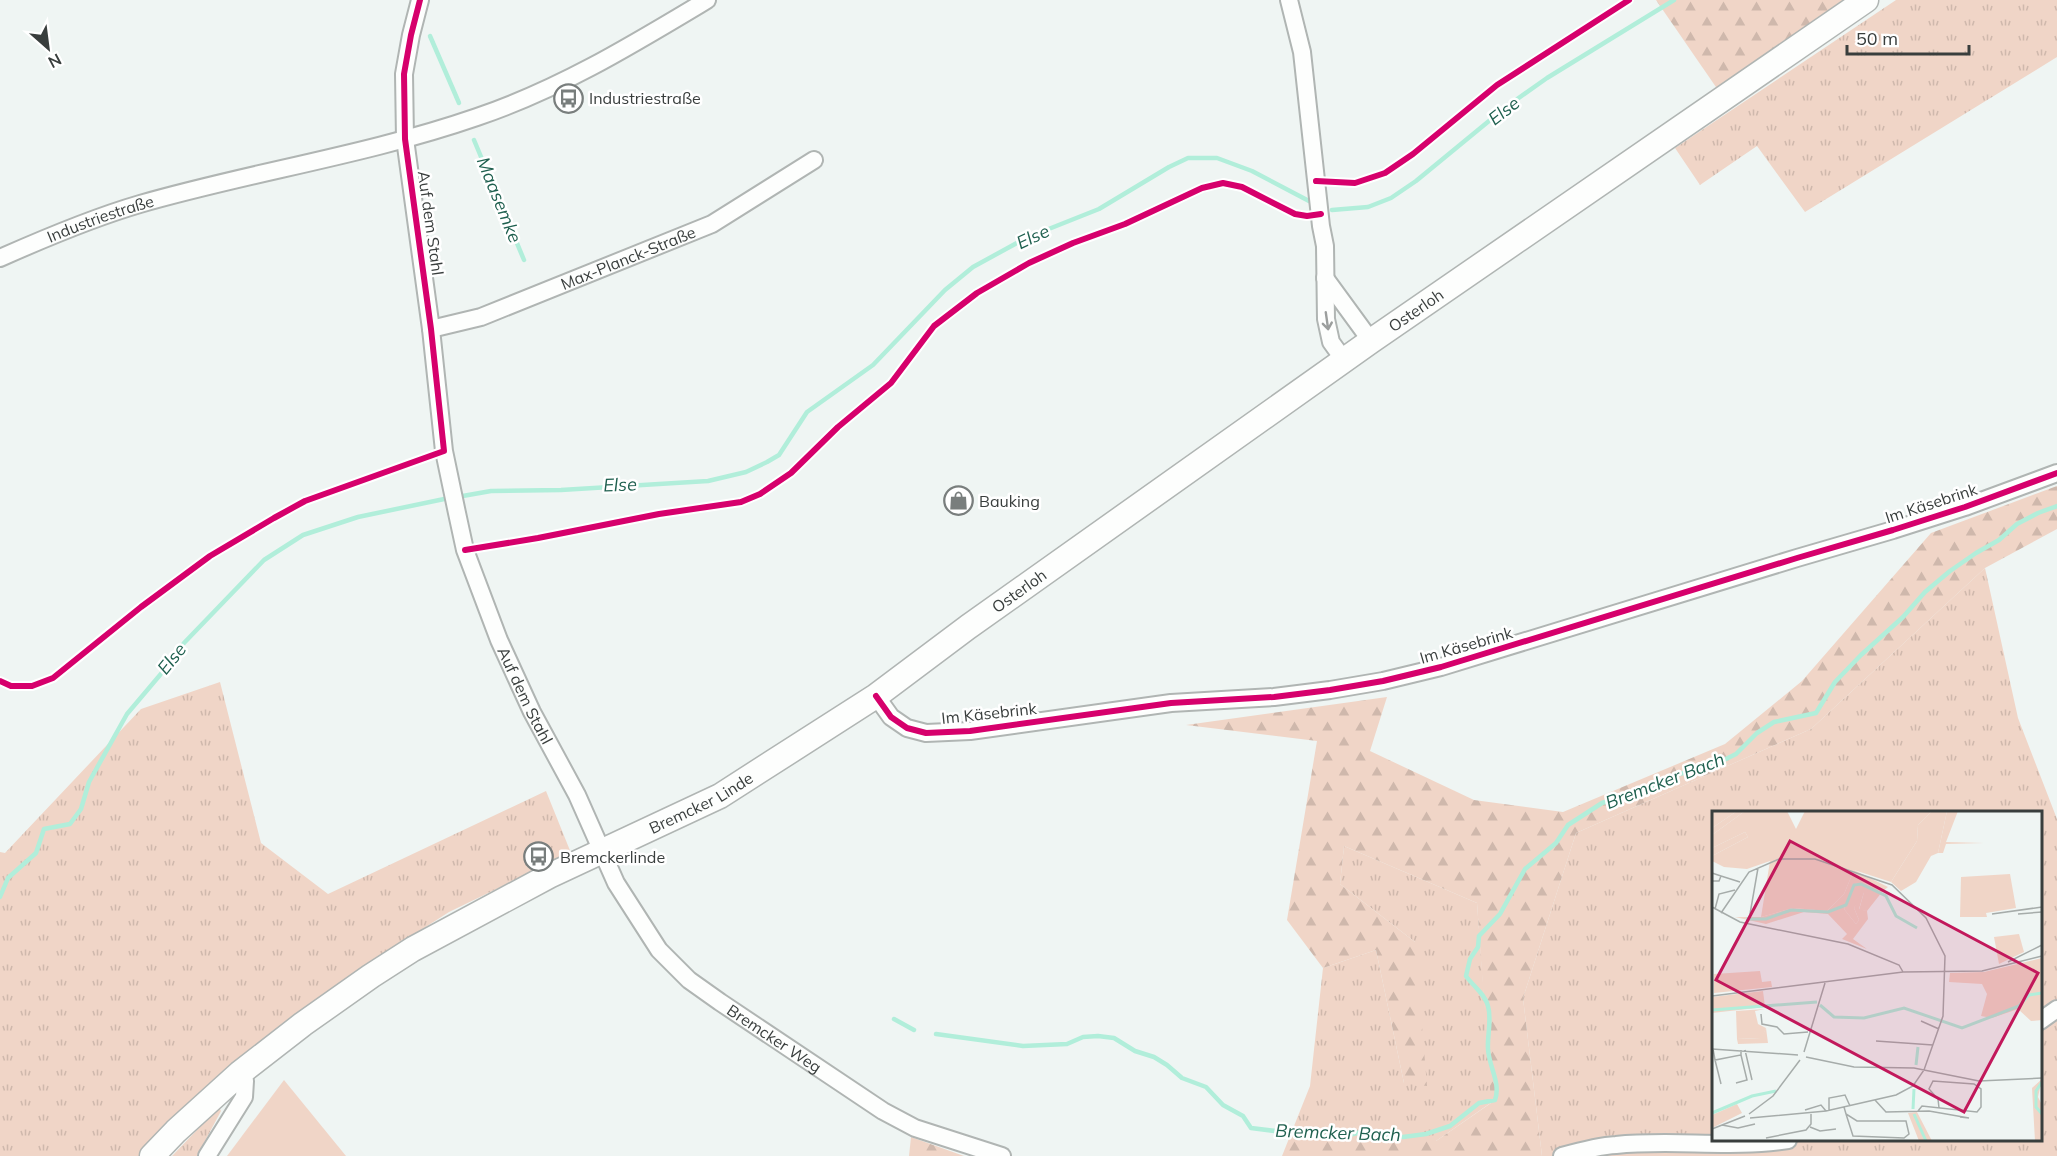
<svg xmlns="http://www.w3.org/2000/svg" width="2057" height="1156" font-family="Mulish,sans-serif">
	<defs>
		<pattern id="grass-tufts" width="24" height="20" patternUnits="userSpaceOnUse" patternTransform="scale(1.5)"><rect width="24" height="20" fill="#f0d5c7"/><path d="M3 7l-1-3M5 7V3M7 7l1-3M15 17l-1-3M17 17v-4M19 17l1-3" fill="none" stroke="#cfb8ac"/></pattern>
		<pattern id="forest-firs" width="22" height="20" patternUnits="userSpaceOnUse" patternTransform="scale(1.5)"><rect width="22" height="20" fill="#f0d5c7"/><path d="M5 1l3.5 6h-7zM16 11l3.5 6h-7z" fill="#cfb8ac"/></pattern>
	</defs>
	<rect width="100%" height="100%" fill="#eff5f3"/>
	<g fill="url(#grass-tufts)" fill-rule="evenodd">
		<polygon points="1896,0 2057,0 2057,57 1805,212 1757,146 1700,185 1675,148"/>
		<path d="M1985,568L2018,718L2057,819V1156H1542L1523,998L1576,833L1811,729ZM1714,812H2040V1140H1714Z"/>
		<polygon points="220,682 261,843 328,894 546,791 571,853 449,912 354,973 226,1072 139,1156 0,1156 0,852 5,853 141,709"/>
		<polygon points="1344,846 1477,903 1492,1102 1436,1141 1288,1141 1310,1086 1323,968 1376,950 1404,1083 1415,942 1340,884"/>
		<polygon points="219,1107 221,1111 197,1156 172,1156"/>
	</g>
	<g fill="url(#forest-firs)">
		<polygon points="1656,0 1849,0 1718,90"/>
		<polygon points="2057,486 2057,529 1985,568 1811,729 1576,833 1523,998 1542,1156 1282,1156 1288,1141 1436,1141 1491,1103 1477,903 1344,846 1340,884 1415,942 1427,1086 1404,1083 1376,950 1323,968 1287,920 1317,741 1186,725 1387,697 1370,751 1474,800 1563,812 1725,744 1802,681 1931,533"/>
		<polygon points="911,1137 964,1156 909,1156"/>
	</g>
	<polygon fill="#f0d5c7" points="284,1080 346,1156 227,1156"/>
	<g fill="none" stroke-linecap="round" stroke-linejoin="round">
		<g stroke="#b1eeda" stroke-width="4.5">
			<polyline points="430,36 459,103"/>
			<polyline points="474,140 524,260"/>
			<polyline points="1332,210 1368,207 1391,198 1416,181 1506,107 1547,78 1674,0"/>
			<polyline points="457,497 491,491 561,490 708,481 746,472 767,462 779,455 807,412 873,365 945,290 973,267 1026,238 1099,209 1169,167 1188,158 1217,158 1252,171 1309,201"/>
			<polyline points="0,897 8,878 36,853 44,829 70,824 81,809 89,782 127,714 160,675 184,643 264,560 303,535 358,517 449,498"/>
			<polyline points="894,1019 914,1030"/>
			<path d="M936,1034L1023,1046L1067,1044L1083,1037L1098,1036L1114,1038L1135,1051L1154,1057L1167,1065L1182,1078L1206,1087L1223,1105L1243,1116L1251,1128L1291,1133L1305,1130L1324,1136H1345L1365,1131L1403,1137L1426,1134L1450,1126L1479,1103L1495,1100C1501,1083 1489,1067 1488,1049C1487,1036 1492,1020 1488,1006C1485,994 1473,986 1466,976L1470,959L1478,947L1479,936L1500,914L1525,869L1556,843L1568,825L1602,803L1649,788L1679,774L1710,767L1736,754L1757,733L1774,722L1816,713L1835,682L1861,655L1903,617L1925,592L1950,571L1976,553L1999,540L2017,524L2038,513L2057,506"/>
		</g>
		<defs>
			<g id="minor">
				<path id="s1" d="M420,0L411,35L404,74L405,139L431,329L444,451L457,513L465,550L499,640L532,712L577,795L616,883L659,950L689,980L720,1002L883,1111L915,1128L1002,1156"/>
				<polyline points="1289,0 1302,52 1321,226 1325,246 1326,319 1331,342 1344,360"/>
				<path id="s2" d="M0,258C45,238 92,218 140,204C251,172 367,155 477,117C560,89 632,45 707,0"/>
				<polyline points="1325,278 1371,341"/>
				<path id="s3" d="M431,329L481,317L712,224L814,160"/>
				<polyline points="876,696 891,717 907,728 926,733 970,731 1171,703 1274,697 1330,690 1383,681 1441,667 1797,558 1893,530 1965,507 2057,473"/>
				<polyline points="2040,1021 2057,1009"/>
				<polyline points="207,1156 244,1097 245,1081 240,1073"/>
				<path d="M1562,1156C1580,1151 1598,1146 1616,1145C1673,1139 1731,1149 1788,1140"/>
			</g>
			<g id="secondary">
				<path id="s4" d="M152,1156L176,1131L240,1073L303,1024L371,976L413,949L549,876L720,796L876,696L968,627L1371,341L1866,0"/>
			</g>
		</defs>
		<use href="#minor" stroke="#b0b5b3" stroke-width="20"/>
		<use href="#secondary" stroke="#b0b5b3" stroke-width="27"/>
		<use href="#minor" stroke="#fdfefd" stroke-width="16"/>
		<use href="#secondary" stroke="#fdfefd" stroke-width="24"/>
		<defs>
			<g id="cycleway">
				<polyline points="1316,181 1355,183 1385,173 1413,154 1497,85 1629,0"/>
				<polyline points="465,550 538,538 659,514 741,502 760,494 791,473 838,427 891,383 934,326 977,293 1029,263 1073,243 1125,224 1202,188 1223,183 1242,187 1295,214 1307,216 1321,214"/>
				<polyline points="0,681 11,686 32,686 53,678 141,607 210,556 274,518 305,501 444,451 431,329 405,139 404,74 411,35 420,0"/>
				<polyline points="876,696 891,717 907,728 926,733 970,731 1171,703 1274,697 1330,690 1383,681 1441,667 1797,558 1893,530 1965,507 2057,473"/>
			</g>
		</defs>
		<use href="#cycleway" stroke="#fff" stroke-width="10"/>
		<use href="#cycleway" stroke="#d6006c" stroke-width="6"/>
	</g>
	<defs><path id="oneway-shaft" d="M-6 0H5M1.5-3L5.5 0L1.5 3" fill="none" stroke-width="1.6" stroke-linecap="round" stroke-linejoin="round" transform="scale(1.5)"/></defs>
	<use stroke="#9b9e9d" href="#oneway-shaft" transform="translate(1327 321) rotate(82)"/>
	<defs>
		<symbol id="bus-ring" viewBox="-11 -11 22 22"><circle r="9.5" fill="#fff" stroke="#797e7d" stroke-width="1.5"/><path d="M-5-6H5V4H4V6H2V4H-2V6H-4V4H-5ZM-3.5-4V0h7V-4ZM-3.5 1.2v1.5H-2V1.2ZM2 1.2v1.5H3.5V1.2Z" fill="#797e7d"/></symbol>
		<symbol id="shop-ring" viewBox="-11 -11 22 22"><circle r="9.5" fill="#fff" stroke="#797e7d" stroke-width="1.5"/><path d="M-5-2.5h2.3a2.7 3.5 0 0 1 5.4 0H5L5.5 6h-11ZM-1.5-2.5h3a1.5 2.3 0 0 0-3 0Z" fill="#797e7d"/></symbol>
	</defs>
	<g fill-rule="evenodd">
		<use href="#bus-ring" x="552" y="82" width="33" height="33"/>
		<use href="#shop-ring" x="942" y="484" width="33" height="33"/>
		<use href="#bus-ring" x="522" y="840" width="33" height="33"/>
	</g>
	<g text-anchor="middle" stroke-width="5" stroke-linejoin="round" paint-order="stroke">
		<g font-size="16" fill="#393e3d" stroke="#fff" text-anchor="start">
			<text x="589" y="104">Industriestraße</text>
			<text x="979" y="507">Bauking</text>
			<text x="560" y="863">Bremckerlinde</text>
		</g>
		<g font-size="16" fill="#393e3d" stroke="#fff">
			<text dy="6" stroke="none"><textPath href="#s2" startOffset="108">Industriestraße</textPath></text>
			<text transform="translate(431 223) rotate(82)" y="6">Auf dem Stahl</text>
			<text dy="6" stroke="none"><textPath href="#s3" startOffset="210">Max-Planck-Straße</textPath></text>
			<text dy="6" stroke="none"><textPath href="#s4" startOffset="1526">Osterloh</textPath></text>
			<text transform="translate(1931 503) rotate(-18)" y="6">Im Käsebrink</text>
			<text dy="6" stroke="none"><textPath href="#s4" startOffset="1040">Osterloh</textPath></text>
			<text transform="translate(1466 645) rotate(-16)" y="6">Im Käsebrink</text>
			<text dy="6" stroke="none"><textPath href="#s1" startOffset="714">Auf dem Stahl</textPath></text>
			<text transform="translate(989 713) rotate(-6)" y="6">Im Käsebrink</text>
			<text dy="6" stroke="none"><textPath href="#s4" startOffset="657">Bremcker Linde</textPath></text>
			<text dy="6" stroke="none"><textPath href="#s1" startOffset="1148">Bremcker Weg</textPath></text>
		</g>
		<g font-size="18" font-style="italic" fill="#1f604f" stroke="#fff">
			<text transform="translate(1504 111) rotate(-38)" y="6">Else</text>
			<text transform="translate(499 200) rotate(68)" y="6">Maasemke</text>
			<text transform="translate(1033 237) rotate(-25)" y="6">Else</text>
			<text transform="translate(620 485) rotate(-2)" y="6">Else</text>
			<text transform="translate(172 659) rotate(-51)" y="6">Else</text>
			<text transform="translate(1665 781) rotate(-21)" y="6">Bremcker Bach</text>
			<text transform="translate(1338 1133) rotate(2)" y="6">Bremcker Bach</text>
		</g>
	</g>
	<g transform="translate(1712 811)">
		<rect width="330" height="330" fill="#eff5f3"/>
		<path d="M0,0H25L0,17ZM33,0H75L84,18L93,0H220L206,14L205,30L179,71L142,59L132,83L115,100L81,97L49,106L58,50L35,58L12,56L0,50V45L36,26L33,21L0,37V24ZM235,0H246L234,31L272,32L234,33L231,42H226ZM152,72L170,81L155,100L147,99L152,81L142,97L147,109L144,113L132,98L143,73ZM330,147V209L319,210L306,198L280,207L269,205L275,183L270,173L237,171L238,162L272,161ZM48,160L50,171L59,170L60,176L2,182V163ZM53,198L43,200L46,213L54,217L50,227L25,228L24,200ZM25,293L30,302L0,317V304Z" fill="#f0d5c7"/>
		<path d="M25,0H33L0,24V17ZM220,0H235L226,42L219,45L204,71L189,80L179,71L205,30L206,14ZM33,21L36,26L0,45V37ZM142,59L176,76L170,81L152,72L143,73L132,98L144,113L147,109L142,97L150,79L152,81L147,98L155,100L156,108L141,128L155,138L130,128L135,123L116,103L92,101L54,113L23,106H49L81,97L115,100L132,83ZM51,180L53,196L0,202V186ZM54,217L56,232L26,233L25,228L49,227ZM330,268L326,286L330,294V330H323L320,277ZM205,301L220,330H207L196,302Z" fill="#f0d5c7"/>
		<path d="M298,63L304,97L274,102L275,106H248L249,66Z" fill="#f0d5c7"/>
		<path d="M307,123L312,141L287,153L282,126Z" fill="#f0d5c7"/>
		<path fill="none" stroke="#b1eeda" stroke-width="3" d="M34,108H54L79,99L116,101L134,94L142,74L149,73L174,85L184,105L205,117M108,194L122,206L152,207L192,197L250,217L307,195L317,184L330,182M0,199L105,191M204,254L206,236M330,271L324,280V296L330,303M201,298L202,278M0,302L40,285L64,280M202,303L214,330"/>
		<path fill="none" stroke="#a6acaa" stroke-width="1.5" d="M0,62L9,65L7,70H0M9,65L28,71M0,96L28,111L136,133L187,154L191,161M3,98L7,83L23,79M9,102L37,61L67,48H103L180,74L214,107L233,145L231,205L212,259L201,275L184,284L114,300L38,307M38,103L46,57M280,103L330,96M306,103L330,101M296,151L330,134M0,185L191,161L270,160L330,145M49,203L50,213L65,216L72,223L96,221M209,210L227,218M164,230L221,234M0,238L86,244M1,238L3,249L29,244V239M33,239L40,269M92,241L113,172M94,246L142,256L202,257L267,270L330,267M3,249L9,273M24,272L35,269L29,244M163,289L174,301L217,300L257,307L248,306M132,296L134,303L145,310H194L197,323L192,327L141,325L134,303M93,299L109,294L114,300M117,299V287L133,284L138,295M206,300L210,295L265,301L269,296V278L262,273L221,270L217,278L226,288L227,297M37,303L61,285L88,249M10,314L26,317L43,313M98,316L108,320L124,318M0,318L33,305M54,327L94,319L99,313V303"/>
		<path fill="#c2185b" fill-opacity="0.15" stroke="#c2185b" stroke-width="3" d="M78,30L326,162L252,301L4,169Z"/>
		<rect width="330" height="330" fill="none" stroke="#393e3d" stroke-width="3"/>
	</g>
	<g transform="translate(48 48) rotate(152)" stroke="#ffffff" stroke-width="4.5" paint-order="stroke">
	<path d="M0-4.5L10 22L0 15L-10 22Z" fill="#393e3d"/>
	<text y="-9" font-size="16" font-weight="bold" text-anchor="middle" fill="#393e3d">N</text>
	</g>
	<path d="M1847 45v9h122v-9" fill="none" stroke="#393e3d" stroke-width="3"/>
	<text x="1856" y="45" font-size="18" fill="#393e3d" stroke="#ffffff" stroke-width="4.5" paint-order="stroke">50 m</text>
</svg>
